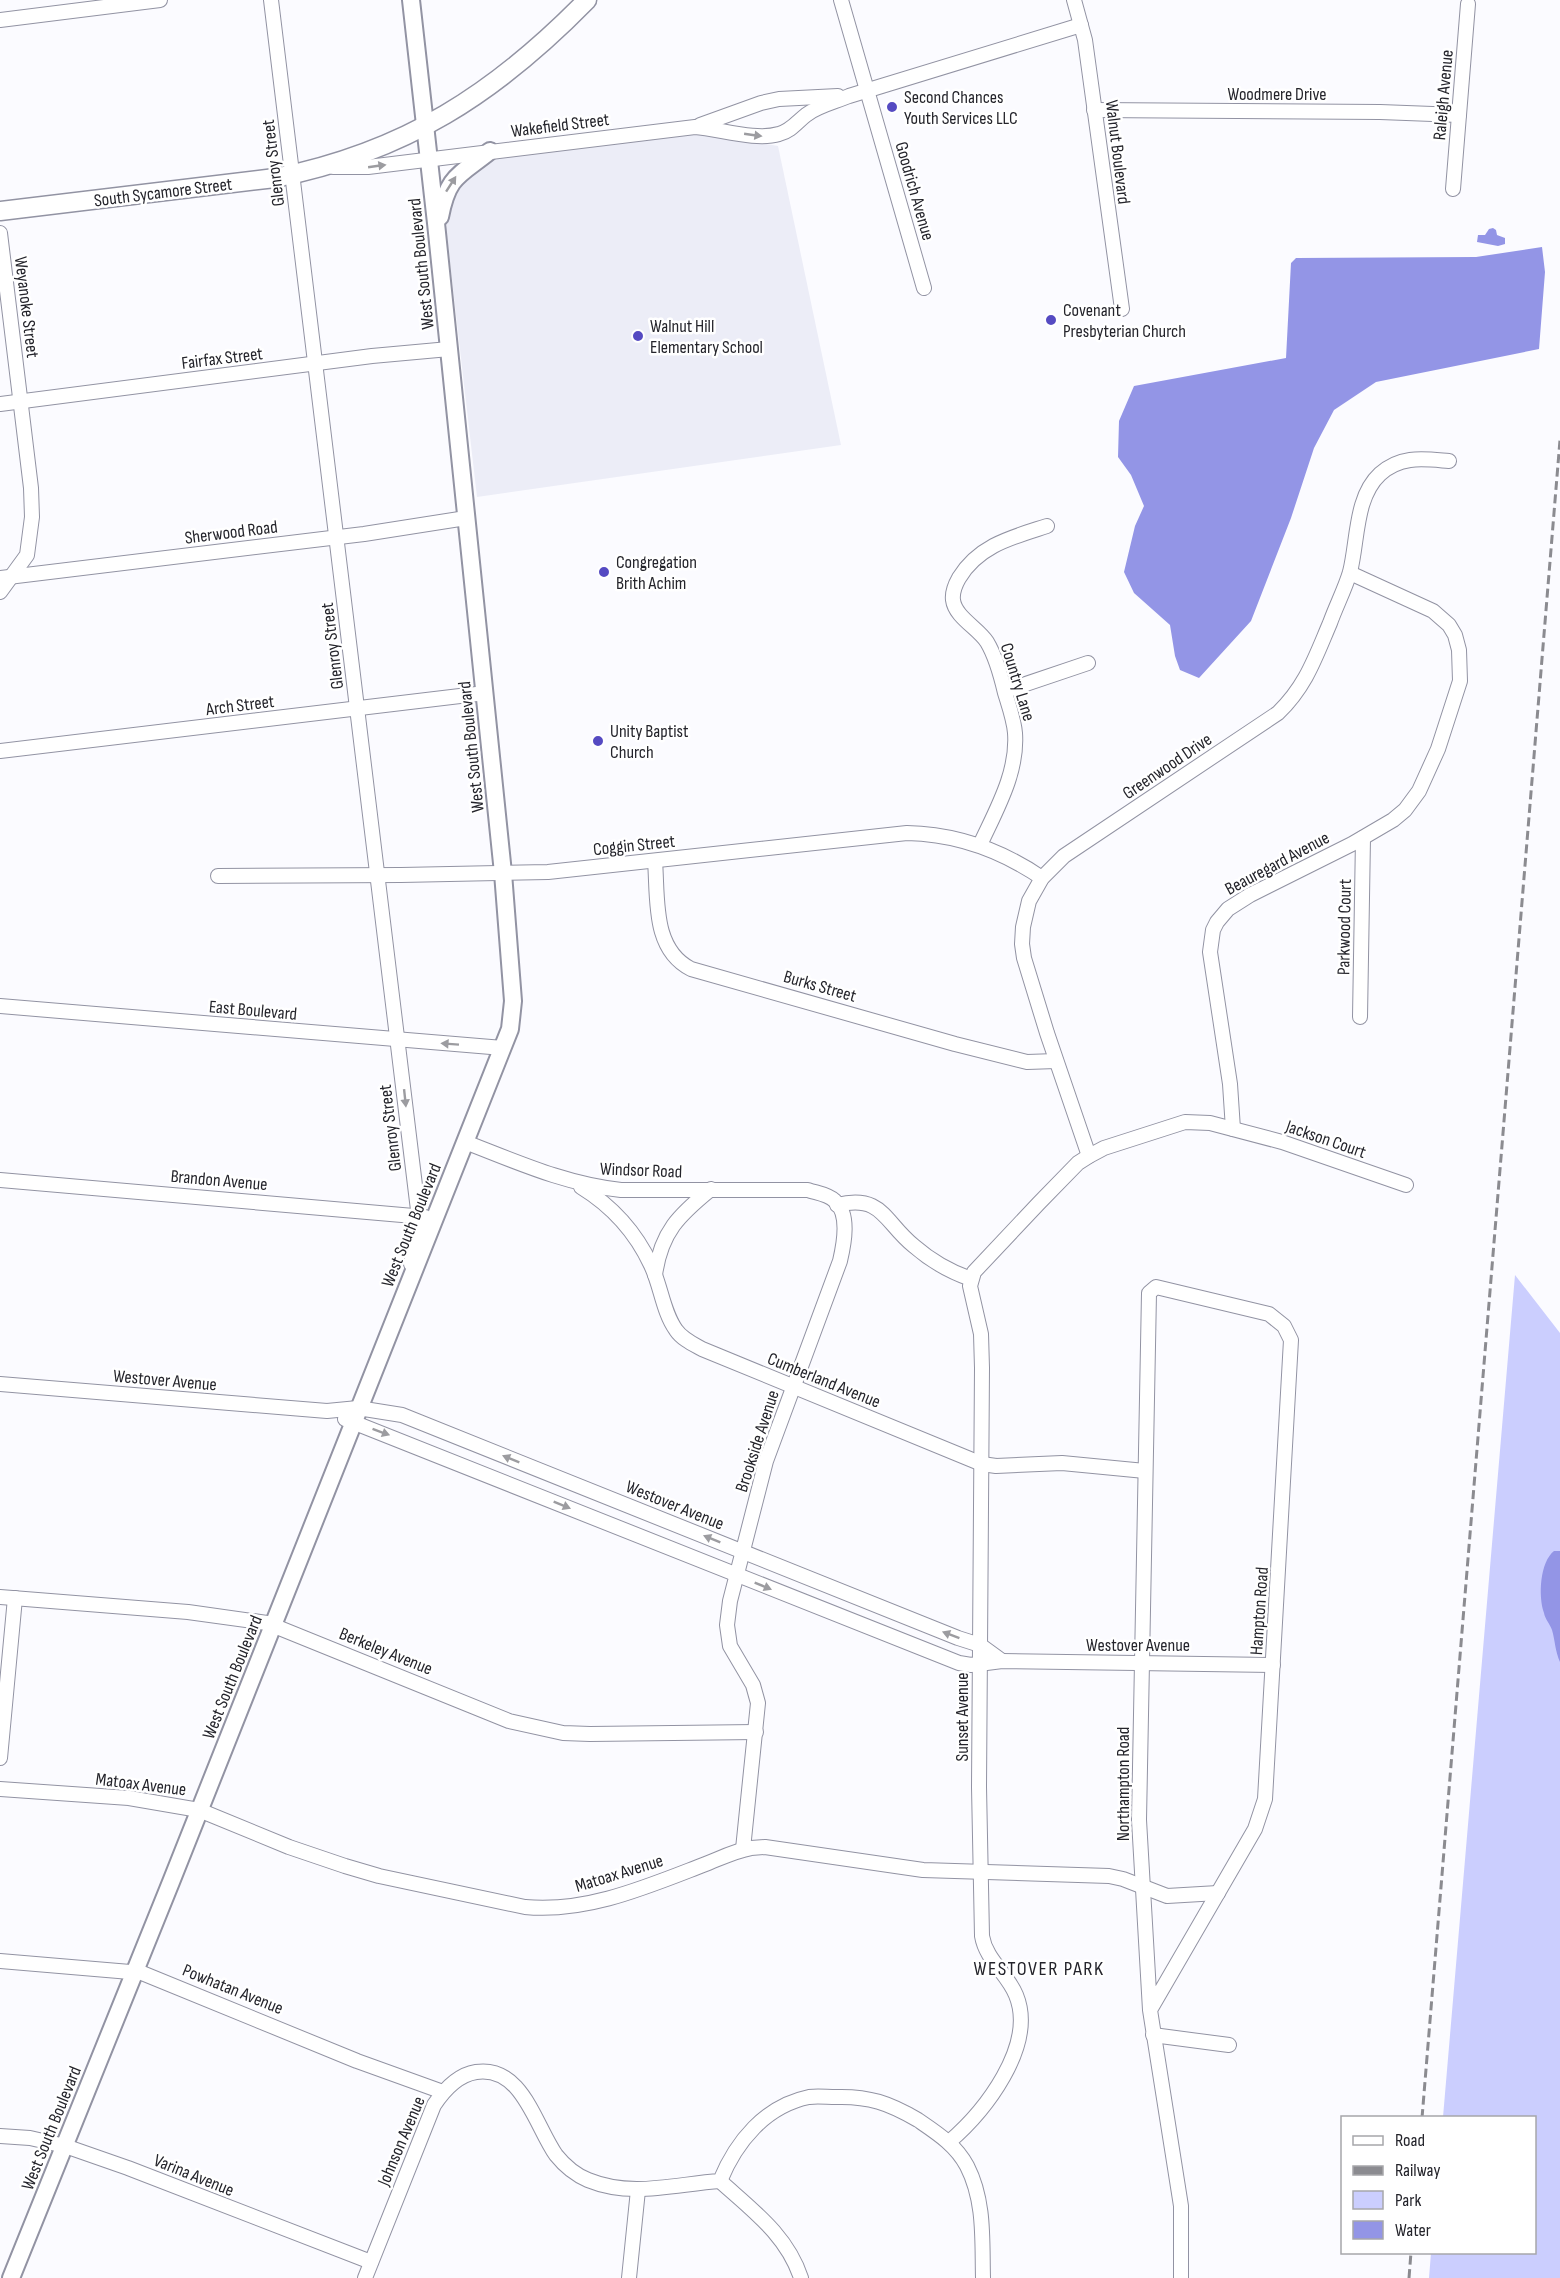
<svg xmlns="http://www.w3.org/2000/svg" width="1560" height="2278" font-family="'Sofia Sans Condensed',sans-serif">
	<rect width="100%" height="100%" fill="#fbfbff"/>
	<polygon fill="#ecedf7" points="700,133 778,146 841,445 477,497 446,228 454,193 466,175 490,159"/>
	<polygon fill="#cbcefe" points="1515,1275 1560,1333 1560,2278 1429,2278 1431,2253 1534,2252 1534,2118 1443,2117"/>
	<g fill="#9395e6">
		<polygon points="1493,228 1496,230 1497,235 1505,238 1505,244 1498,246 1477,242 1478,235 1485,235 1489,229"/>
		<polygon points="1542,247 1545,272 1539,349 1376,382 1334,410 1314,448 1291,518 1251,621 1199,678 1180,670 1175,656 1170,625 1134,593 1124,572 1135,526 1144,506 1131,475 1118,457 1119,421 1134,386 1286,358 1291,263 1296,258 1476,257"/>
		<path d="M1554,1551H1560V1662C1555,1651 1555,1640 1552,1630C1550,1624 1545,1619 1544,1613C1538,1596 1540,1562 1554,1551Z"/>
	</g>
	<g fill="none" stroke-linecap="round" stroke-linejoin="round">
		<defs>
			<g id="minor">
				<polyline points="271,0 418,1210 417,1232 411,1264"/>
				<polyline points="841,0 924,288"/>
				<polyline points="1074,0 1085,40 1122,309"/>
				<polyline points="0,20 160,0"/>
				<polyline points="1094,110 1380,112 1459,115"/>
				<polyline points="700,125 761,103 779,99 838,96"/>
				<path d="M333,167H368L695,127C720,129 756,141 779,134C791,131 797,122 806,115C817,106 835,102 849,96L1081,25"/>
				<polyline points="1453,189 1468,4"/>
				<polyline points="0,233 31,488 32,517 27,555 0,592"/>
				<polyline points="0,404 372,356 449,349"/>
				<polyline points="0,578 364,534 466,518"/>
				<polyline points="1005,691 1088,663"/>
				<polyline points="0,751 485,693"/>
				<path d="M980,845C996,810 1018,773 1015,733C1014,720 1009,706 1005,693C1001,676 996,657 987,642C978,628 955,617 953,600C952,592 955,585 959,578C979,545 1013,537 1047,526"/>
				<path d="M655,861C658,899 652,949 691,969L955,1044L1027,1062L1056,1061"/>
				<path d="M218,876L401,875L548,872L907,833C957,834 1001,850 1042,878"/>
				<polyline points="0,1006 503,1048"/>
				<polyline points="1360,1017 1363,838"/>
				<polyline points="1233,1129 1230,1084 1210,952 1213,930 1217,922 1228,909 1250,895 1352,844 1393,820 1405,810 1419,791 1438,749 1460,681 1459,650 1455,635 1449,625 1433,611 1350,573"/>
				<path d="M465,1142C517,1162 565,1184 621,1190H808C816,1193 828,1194 835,1201C850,1214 844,1244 840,1261L766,1461L730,1601L727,1625L730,1646L753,1685L758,1703L743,1849"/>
				<path d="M1089,1156L1047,1033L1024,958L1022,944L1023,927L1029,901L1042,878L1064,856L1278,713C1306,686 1315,658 1330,623C1336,606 1345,589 1350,572C1358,540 1355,497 1380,474C1401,455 1424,459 1449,461"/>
				<polyline points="0,1180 425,1217"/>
				<path d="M581,1187C612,1206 636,1233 651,1265C661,1286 663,1312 676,1330C682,1339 693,1344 702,1349L982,1464L996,1466L1062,1463L1145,1471"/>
				<path d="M837,1205C883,1194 884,1222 914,1246C930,1260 951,1272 971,1279"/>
				<path d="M655,1275C661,1232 679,1215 711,1189"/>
				<polyline points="0,1384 327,1411 358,1408 402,1415 958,1638 980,1645 1002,1661"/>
				<polyline points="345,1419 959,1663 971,1665 1002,1661 1273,1665"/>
				<polyline points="0,1597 188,1612 267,1623 509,1721 563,1733 590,1734 756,1732"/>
				<polyline points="0,1758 15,1598"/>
				<path d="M0,1789L129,1798L199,1810L289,1847L345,1866L379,1876L525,1907C586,1913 646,1887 703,1865C719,1859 734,1851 751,1848L765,1847L923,1870L1109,1876L1123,1879L1167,1896L1218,1893"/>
				<polyline points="0,1961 142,1973 357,2061 443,2092"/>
				<polyline points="1150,2010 1255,1829 1265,1799 1291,1340 1284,1326 1269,1314 1156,1287 1149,1293 1139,1820 1150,2010 1181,2206 1181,2278"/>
				<polyline points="1153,2035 1229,2045"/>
				<polyline points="0,2136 30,2138 65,2146 128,2168 371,2262"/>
				<path d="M949,2142C984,2112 1037,2046 1016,1995C1007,1973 986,1960 982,1936L979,1787L982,1368L981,1334L970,1286L974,1272L1039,1203L1078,1163L1089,1156L1104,1148L1185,1122L1210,1123L1282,1142L1406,1185"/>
				<path d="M720,2181C752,2210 787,2235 801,2278"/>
				<path d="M365,2278L434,2105C444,2090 457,2075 476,2072C522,2065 535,2125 556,2155C564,2165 576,2175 588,2180C632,2198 675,2184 720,2181C736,2142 765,2106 809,2097C817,2096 827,2097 836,2097C869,2096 889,2103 918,2120C937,2133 956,2145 967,2166C985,2201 982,2240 983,2278"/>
				<polyline points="629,2278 638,2190"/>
			</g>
			<g id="tertiary">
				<path d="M440,217C448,175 459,176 490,151"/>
				<polyline points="11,2278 171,1882 510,1029 513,1001 503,873 436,223 411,0"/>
			</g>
			<path id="secondary" d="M0,211L275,178C405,152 495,94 587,0"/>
		</defs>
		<use href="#minor" stroke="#9293a3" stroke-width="16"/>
		<use href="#tertiary" stroke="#9293a3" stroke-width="20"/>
		<use href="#secondary" stroke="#9293a3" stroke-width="21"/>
		<use href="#minor" stroke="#fff" stroke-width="14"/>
		<use href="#tertiary" stroke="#fff" stroke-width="16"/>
		<use href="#secondary" stroke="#fff" stroke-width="18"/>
		<g stroke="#8b8b90" stroke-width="3" stroke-dasharray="9 4.5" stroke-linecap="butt">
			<polyline points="1422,2118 1560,440"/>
			<polyline points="1409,2278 1411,2252"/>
		</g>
	</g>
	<defs><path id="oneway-solid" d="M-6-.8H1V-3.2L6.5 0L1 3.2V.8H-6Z" transform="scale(1.5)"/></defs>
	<g fill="#9c9ca0">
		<use href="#oneway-solid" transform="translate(753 135) rotate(8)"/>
		<use href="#oneway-solid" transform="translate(377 166) rotate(-8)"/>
		<use href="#oneway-solid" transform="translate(451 184) rotate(-57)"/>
		<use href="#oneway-solid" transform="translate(450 1044) rotate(-176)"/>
		<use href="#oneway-solid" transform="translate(405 1098) rotate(84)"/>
		<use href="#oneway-solid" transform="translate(381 1432) rotate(20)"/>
		<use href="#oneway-solid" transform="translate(511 1459) rotate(-158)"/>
		<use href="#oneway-solid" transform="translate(562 1505) rotate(22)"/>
		<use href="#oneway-solid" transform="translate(712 1539) rotate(-158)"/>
		<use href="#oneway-solid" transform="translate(763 1586) rotate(22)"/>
		<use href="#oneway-solid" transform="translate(951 1635) rotate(-159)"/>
	</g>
	<g fill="#554ac2" stroke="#fff" stroke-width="2">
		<circle cx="892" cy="107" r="6"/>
		<circle cx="1051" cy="320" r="6"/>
		<circle cx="638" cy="336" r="6"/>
		<circle cx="604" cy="572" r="6"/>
		<circle cx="598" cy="741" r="6"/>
	</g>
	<g text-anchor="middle" stroke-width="5" stroke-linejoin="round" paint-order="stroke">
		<g font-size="18" fill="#24242b" stroke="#fff">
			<text x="1277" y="100">Woodmere Drive</text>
			<text transform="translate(1443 95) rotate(-85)" y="6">Raleigh Avenue</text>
			<text transform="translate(560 125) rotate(-7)" y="6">Wakefield Street</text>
			<text transform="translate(1118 152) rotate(83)" y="6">Walnut Boulevard</text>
			<text transform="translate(273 163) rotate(-97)" y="6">Glenroy Street</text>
			<text transform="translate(915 191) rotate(74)" y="6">Goodrich Avenue</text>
			<text transform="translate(163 192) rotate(-7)" y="6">South Sycamore Street</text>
			<text transform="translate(421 264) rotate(-96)" y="6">West South Boulevard</text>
			<text transform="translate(27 307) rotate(83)" y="6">Weyanoke Street</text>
			<text transform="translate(222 358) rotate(-7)" y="6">Fairfax Street</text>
			<text transform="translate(231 532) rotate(-7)" y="6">Sherwood Road</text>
			<text transform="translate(332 646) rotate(-97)" y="6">Glenroy Street</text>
			<text transform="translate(1018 682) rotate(73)" y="6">Country Lane</text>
			<text transform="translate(240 705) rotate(-7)" y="6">Arch Street</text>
			<text transform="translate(471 747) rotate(-96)" y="6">West South Boulevard</text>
			<text transform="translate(1167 766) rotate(-34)" y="6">Greenwood Drive</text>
			<text transform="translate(634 845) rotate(-6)" y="6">Coggin Street</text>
			<text transform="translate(1277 863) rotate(-28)" y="6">Beauregard Avenue</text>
			<text transform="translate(1344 927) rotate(-89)" y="6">Parkwood Court</text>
			<text transform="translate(820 986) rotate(16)" y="6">Burks Street</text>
			<text transform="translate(253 1010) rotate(5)" y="6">East Boulevard</text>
			<text transform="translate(390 1128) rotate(-97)" y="6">Glenroy Street</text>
			<text transform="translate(1326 1139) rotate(19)" y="6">Jackson Court</text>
			<text transform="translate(641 1170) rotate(2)" y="6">Windsor Road</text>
			<text transform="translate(219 1180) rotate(5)" y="6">Brandon Avenue</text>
			<text transform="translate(411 1225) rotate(-68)" y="6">West South Boulevard</text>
			<text transform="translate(165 1380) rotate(5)" y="6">Westover Avenue</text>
			<text transform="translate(824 1380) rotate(22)" y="6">Cumberland Avenue</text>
			<text transform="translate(757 1441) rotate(-72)" y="6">Brookside Avenue</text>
			<text transform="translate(675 1505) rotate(22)" y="6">Westover Avenue</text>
			<text transform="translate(1259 1611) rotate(-86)" y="6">Hampton Road</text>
			<text x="1138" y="1651">Westover Avenue</text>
			<text transform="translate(386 1651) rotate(22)" y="6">Berkeley Avenue</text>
			<text transform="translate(232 1677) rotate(-68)" y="6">West South Boulevard</text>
			<text transform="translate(962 1717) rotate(-90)" y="6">Sunset Avenue</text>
			<text transform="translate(141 1784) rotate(7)" y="6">Matoax Avenue</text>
			<text transform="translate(1123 1784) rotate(-90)" y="6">Northampton Road</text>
			<text transform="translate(619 1873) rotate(-17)" y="6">Matoax Avenue</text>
			<text transform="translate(233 1989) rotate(22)" y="6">Powhatan Avenue</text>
			<text transform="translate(51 2128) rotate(-68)" y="6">West South Boulevard</text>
			<text transform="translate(401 2141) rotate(-67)" y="6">Johnson Avenue</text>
			<text transform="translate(194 2175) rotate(22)" y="6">Varina Avenue</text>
		</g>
		<g font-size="18" fill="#24242b" stroke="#fff" text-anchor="start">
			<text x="904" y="103">Second Chances<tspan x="904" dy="21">Youth Services LLC</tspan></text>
			<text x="1063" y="316">Covenant<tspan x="1063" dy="21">Presbyterian Church</tspan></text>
			<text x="650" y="332">Walnut Hill<tspan x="650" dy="21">Elementary School</tspan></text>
			<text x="616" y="568">Congregation<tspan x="616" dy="21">Brith Achim</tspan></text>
			<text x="610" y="737">Unity Baptist<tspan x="610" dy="21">Church</tspan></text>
		</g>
		<g font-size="20" letter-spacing="1.5" fill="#24242b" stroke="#fff">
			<text x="1039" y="1975">WESTOVER PARK</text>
		</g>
	</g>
	<rect x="1341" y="2116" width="195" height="138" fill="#ffffff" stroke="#a7a7aa" stroke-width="1.5"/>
	<rect x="1353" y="2136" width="30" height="9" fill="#ffffff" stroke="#a7a7aa" stroke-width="1.5"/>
	<text x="1395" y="2146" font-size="18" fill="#24242b">Road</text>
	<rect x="1353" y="2166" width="30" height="9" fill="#8b8b90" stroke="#a7a7aa" stroke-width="1.5"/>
	<text x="1395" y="2176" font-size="18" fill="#24242b">Railway</text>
	<rect x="1353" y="2191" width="30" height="18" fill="#cbcefe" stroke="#a7a7aa" stroke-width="1.5"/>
	<text x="1395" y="2206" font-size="18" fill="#24242b">Park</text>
	<rect x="1353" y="2221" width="30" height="18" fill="#9395e6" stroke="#a7a7aa" stroke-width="1.5"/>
	<text x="1395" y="2236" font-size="18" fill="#24242b">Water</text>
</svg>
